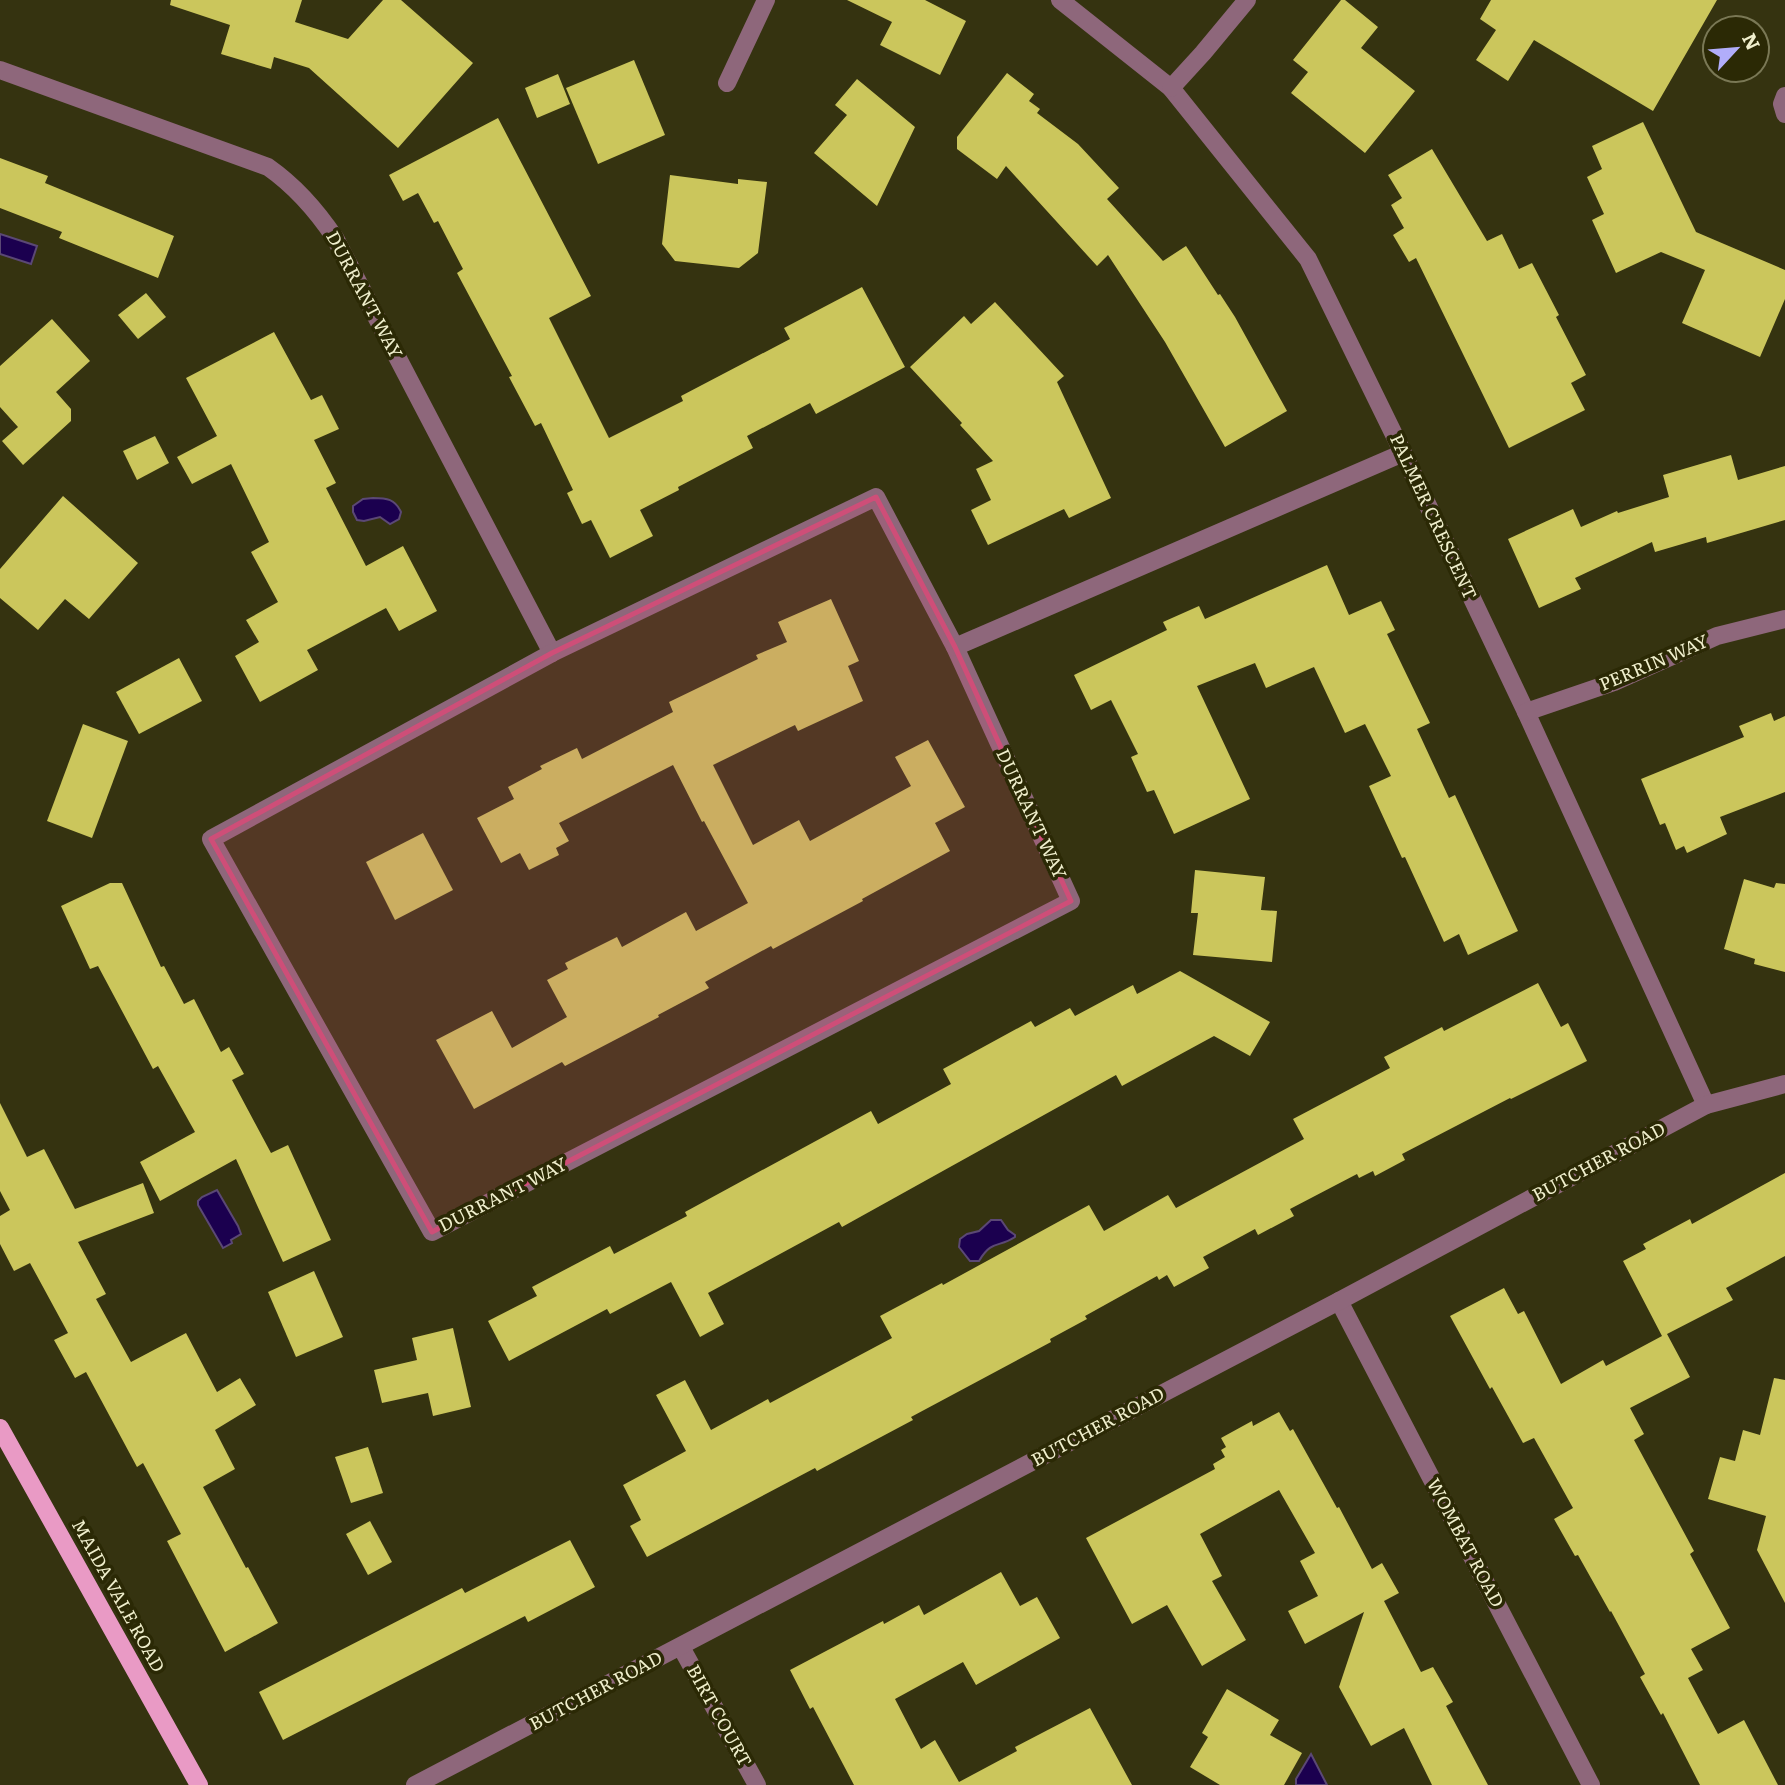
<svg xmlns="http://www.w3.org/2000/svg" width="1785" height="1785" font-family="Literata,serif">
	<rect width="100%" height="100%" fill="#353310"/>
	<g fill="#1b004f" stroke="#5b4875" stroke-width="2">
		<polygon points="0,234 37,246 31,264 0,254"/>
		<path d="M373,498C387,498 395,499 401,512L399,519L390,524L380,517L364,521L357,520L353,512V506L363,499Z"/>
		<polygon points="217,1190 238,1226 241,1234 231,1240 232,1243 223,1248 198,1205 198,1201 202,1197"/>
		<path d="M991,1220H1001L1008,1230L1015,1235V1237C999,1248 992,1239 979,1261H970L959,1247L960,1239L967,1234L979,1231Z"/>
		<polygon points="1311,1754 1327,1785 1296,1785 1296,1779"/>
	</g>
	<g fill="#cbc65c">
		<polygon points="171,0 302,0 295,22 348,39 383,0 401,0 473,63 398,148 309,68 274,57 271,69 221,54 230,25 170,5"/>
		<polygon points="847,0 925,0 966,21 940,75 880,45 892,22"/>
		<polygon points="1341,0 1345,0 1378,27 1361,48 1415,91 1365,153 1291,93 1308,72 1293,60"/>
		<polygon points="1491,0 1717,0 1653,111 1534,40 1508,81 1476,60 1496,30 1480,19"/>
		<polygon points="634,60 665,135 598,164 566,88"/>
		<polygon points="1007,73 1034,94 1029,101 1040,109 1037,113 1078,144 1119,188 1107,199 1163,261 1186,246 1218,295 1220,294 1235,317 1287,411 1225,447 1165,342 1108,255 1097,266 1006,166 997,179 957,149 957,137"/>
		<polygon points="558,74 570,104 537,118 525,88"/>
		<polygon points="857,79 915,127 877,206 814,153 847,115 835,105"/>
		<polygon points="498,118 591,296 549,318 609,438 683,401 681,396 790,339 784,328 862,287 905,367 816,414 810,403 747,436 753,448 678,487 679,490 640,510 653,536 610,558 591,520 582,524 567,493 573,490 541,423 535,426 509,377 512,376 457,273 463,269 438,221 434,223 418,193 403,201 389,175"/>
		<polygon points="1643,122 1696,232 1785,270 1785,299 1760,357 1682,323 1705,270 1661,252 1616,273 1592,220 1604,214 1587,177 1602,169 1592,146"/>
		<polygon points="1432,149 1487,241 1502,234 1519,269 1532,263 1559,315 1556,317 1586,375 1571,383 1585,410 1509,448 1416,258 1409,262 1393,235 1404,228 1391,205 1402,198 1388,175"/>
		<polygon points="0,158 48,176 45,183 174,236 158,278 59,238 62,232 0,208"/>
		<polygon points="670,175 738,184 738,179 767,182 758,253 739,268 675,261 662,244"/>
		<polygon points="146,293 166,317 138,339 118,315"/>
		<polygon points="995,302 1064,376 1057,382 1111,498 1069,518 1064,509 988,545 971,510 991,500 976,469 993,461 960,425 962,423 910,367 964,316 971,324"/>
		<polygon points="52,319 90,361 56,392 71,409 71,421 23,465 2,441 18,427 0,407 0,366"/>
		<polygon points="274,332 311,400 322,395 339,429 314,440 336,483 326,488 366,566 403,546 437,611 399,631 386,608 307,650 318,670 260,702 235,656 259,642 246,620 278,602 251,552 269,542 231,464 192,484 177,457 217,436 186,378"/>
		<polygon points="155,436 169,463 137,480 123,451"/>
		<polygon points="1731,455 1738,480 1785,466 1785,520 1707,543 1706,537 1655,552 1652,542 1575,578 1581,589 1539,608 1508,539 1573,509 1581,527 1617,511 1618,513 1669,497 1663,475"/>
		<polygon points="63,496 138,563 89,619 65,599 38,630 0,598 0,569"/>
		<polygon points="1327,565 1349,615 1381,601 1395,630 1387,634 1430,723 1417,729 1449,798 1455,795 1518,931 1468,955 1459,934 1444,942 1405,857 1402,858 1369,786 1391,776 1365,724 1345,733 1314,667 1266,688 1255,663 1197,686 1250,799 1174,834 1154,790 1147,792 1131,757 1138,754 1111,700 1091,710 1074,675 1167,630 1163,622 1199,606 1205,619"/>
		<polygon points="831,599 859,661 848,666 863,701 798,731 795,725 713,765 753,845 799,820 810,841 911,786 895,757 928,740 965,807 935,823 950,851 862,899 863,901 773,949 771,946 705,982 709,988 658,1015 659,1017 565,1066 562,1062 474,1109 436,1040 492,1011 512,1048 567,1017 547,980 568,969 565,963 617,937 622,947 686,912 696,931 748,903 704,821 702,822 673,765 559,823 569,841 556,848 559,855 529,870 520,853 501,863 477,818 514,799 508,787 542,769 540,766 577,748 582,759 673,712 669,702 758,659 756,655 787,642 778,622"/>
		<polygon points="179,658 202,701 139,734 116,692"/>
		<polygon points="1771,713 1774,721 1785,716 1785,792 1720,817 1727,834 1687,853 1684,846 1676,850 1665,823 1660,825 1641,779 1744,737 1739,726"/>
		<polygon points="83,724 128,741 92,838 47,821"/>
		<polygon points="423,833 453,890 395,920 366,862"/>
		<polygon points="1195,870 1265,877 1261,910 1277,911 1272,962 1193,955 1198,913 1191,913"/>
		<polygon points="1744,879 1774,888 1776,883 1785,884 1785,972 1754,964 1755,959 1724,949"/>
		<polygon points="110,883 122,883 161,967 164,966 184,1004 194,999 221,1052 229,1047 244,1074 232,1080 271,1153 288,1145 331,1240 283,1262 236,1159 160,1201 140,1162 195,1132 158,1066 153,1069 98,966 90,969 61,906"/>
		<polygon points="1180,971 1270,1022 1250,1056 1214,1036 1122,1086 1116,1075 842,1227 839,1222 708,1293 724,1324 700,1337 671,1282 610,1314 607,1309 509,1361 488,1321 537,1296 532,1287 610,1246 614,1254 687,1216 685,1212 871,1111 878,1124 951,1084 943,1069 1031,1021 1035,1027 1070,1008 1075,1016 1133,985 1137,994"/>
		<polygon points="1538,983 1561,1027 1568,1023 1587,1061 1511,1099 1510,1098 1402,1154 1405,1160 1375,1176 1373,1171 1359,1178 1357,1174 1290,1209 1294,1216 1258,1235 1255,1229 1203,1257 1209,1268 1174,1287 1167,1275 1159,1280 1157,1276 1085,1316 1087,1319 1050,1339 1051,1342 911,1417 913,1420 817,1471 815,1468 647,1557 630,1526 641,1520 623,1485 686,1451 656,1395 685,1380 711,1430 768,1399 770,1403 892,1338 880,1316 942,1283 943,1285 1089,1205 1104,1231 1168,1195 1176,1208 1304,1139 1293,1119 1390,1068 1384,1057 1442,1027 1444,1031"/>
		<polygon points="0,1103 27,1157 44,1149 75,1209 143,1183 154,1213 78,1242 106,1294 96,1299 131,1362 186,1333 217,1392 240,1378 256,1405 215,1430 235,1469 203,1487 246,1568 248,1567 278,1623 225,1652 167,1541 181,1534 143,1463 137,1467 86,1372 75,1378 54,1340 68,1333 30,1263 14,1271 0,1244 0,1216 10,1210 0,1191"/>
		<polygon points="1785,1173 1785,1256 1726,1288 1733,1300 1667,1334 1690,1377 1630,1408 1644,1434 1634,1440 1694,1551 1690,1554 1730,1628 1691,1649 1703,1670 1688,1678 1718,1734 1744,1720 1778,1785 1700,1785 1663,1713 1661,1715 1640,1677 1645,1674 1611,1611 1610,1612 1578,1555 1575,1556 1554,1519 1573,1508 1534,1438 1523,1443 1492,1387 1490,1389 1450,1316 1504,1288 1518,1314 1524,1311 1561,1384 1603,1360 1606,1366 1662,1336 1623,1261 1646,1249 1643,1244 1690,1219 1692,1224"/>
		<polygon points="314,1271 343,1337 296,1357 268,1292"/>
		<polygon points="453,1328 471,1407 433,1416 428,1393 382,1403 374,1370 417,1360 412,1338"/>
		<polygon points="1774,1378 1785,1380 1785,1603 1757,1550 1766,1516 1708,1499 1720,1457 1735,1461 1743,1430 1760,1435"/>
		<polygon points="1279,1412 1290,1431 1293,1429 1337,1508 1339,1507 1372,1569 1382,1563 1399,1593 1384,1601 1421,1672 1433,1667 1453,1702 1446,1706 1488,1785 1432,1785 1404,1728 1371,1746 1339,1687 1364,1612 1305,1644 1288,1611 1318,1596 1300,1561 1315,1553 1279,1490 1200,1534 1222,1576 1212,1581 1246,1640 1202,1666 1167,1605 1132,1624 1086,1538 1215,1469 1213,1464 1225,1457 1221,1450 1226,1447 1221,1438 1252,1421 1253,1426"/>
		<polygon points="368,1447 383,1493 351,1503 335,1457"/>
		<polygon points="370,1521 392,1562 368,1575 346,1534"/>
		<polygon points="570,1540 595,1587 528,1622 525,1616 283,1740 259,1692 462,1588 465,1593"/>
		<polygon points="1001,1572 1020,1606 1037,1597 1060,1638 976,1685 963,1662 895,1699 921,1749 935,1740 959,1782 1017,1751 1015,1747 1090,1708 1132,1785 854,1785 813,1707 810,1709 790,1670 883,1621 884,1624 919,1605 924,1615"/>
		<polygon points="1227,1689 1279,1720 1270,1735 1302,1753 1284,1785 1220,1785 1190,1767 1208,1737 1202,1733"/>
	</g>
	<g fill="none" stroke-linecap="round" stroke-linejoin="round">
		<g stroke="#8e677b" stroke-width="18">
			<polyline points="1060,0 1171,88 1308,259 1403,453 1526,712 1706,1105"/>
			<path d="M0,70L268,167C295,186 317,211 335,238L552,653"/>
			<polyline points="727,83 766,0"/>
			<polyline points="1171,88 1203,53 1247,0"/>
			<polyline points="1785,96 1782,104 1785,114"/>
			<polygon points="876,497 955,647 1071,901 432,1232 211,839 552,653"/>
			<polyline points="955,647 1403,453"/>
			<polyline points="1526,712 1614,682 1717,636 1785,619"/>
			<polyline points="1339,1301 1591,1785"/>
			<polyline points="681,1647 757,1785"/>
			<polyline points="415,1785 1339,1301 1706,1105 1785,1084"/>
		</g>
		<polyline stroke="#e99ac5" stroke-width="18" points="0,1428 199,1785"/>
	</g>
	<path fill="#ce4e78" fill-opacity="0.2" stroke="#ce4e78" stroke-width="5" stroke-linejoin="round" d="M876,497L955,647L1071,901L432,1232L211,839L552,653Z"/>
	<g text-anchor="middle" stroke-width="7" stroke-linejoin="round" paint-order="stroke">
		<g font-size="18" fill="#f0efcd" stroke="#2b2905">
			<text transform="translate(364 295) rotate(62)" y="6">DURRANT WAY</text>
			<text transform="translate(1433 517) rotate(65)" y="6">PALMER CRESCENT</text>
			<text transform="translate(1654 663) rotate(-23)" y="6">PERRIN WAY</text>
			<text transform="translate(1031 814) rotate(65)" y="6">DURRANT WAY</text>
			<text transform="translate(1599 1162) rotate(-28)" y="6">BUTCHER ROAD</text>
			<text transform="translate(503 1195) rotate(-27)" y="6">DURRANT WAY</text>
			<text transform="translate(1098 1427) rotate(-28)" y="6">BUTCHER ROAD</text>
			<text transform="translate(1465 1543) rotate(62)" y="6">WOMBAT ROAD</text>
			<text transform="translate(118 1596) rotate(61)" y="6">MAIDA VALE ROAD</text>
			<text transform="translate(596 1691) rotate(-28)" y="6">BUTCHER ROAD</text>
			<text transform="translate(719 1716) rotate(61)" y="6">BIRT COURT</text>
		</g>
	</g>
	<g transform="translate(1736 49) rotate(64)"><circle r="33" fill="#2b2905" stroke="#7a7855" stroke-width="2"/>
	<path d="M0-5L12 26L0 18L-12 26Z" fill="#b1adfa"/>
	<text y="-10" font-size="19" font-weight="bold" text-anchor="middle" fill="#f0efcd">N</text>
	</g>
</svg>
